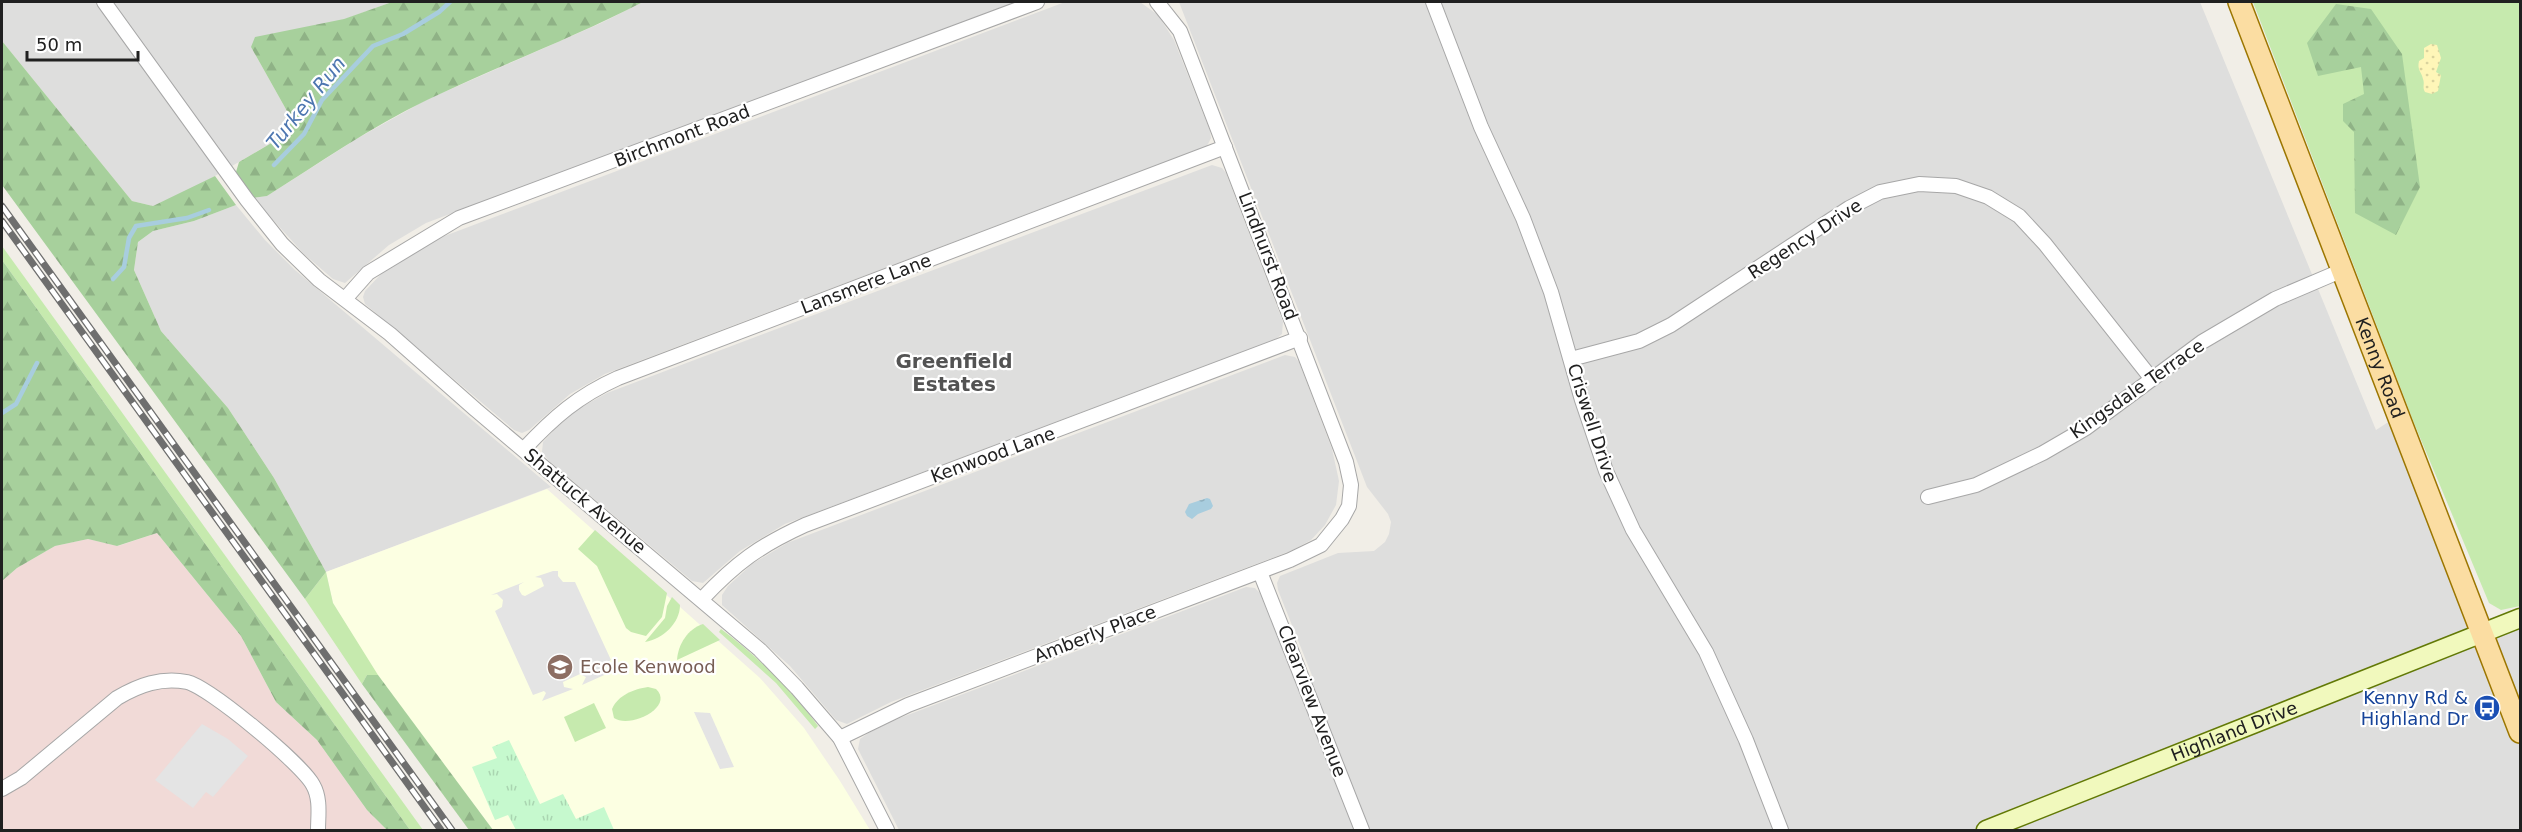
<svg xmlns="http://www.w3.org/2000/svg" width="2522" height="832" font-family="'DejaVu Sans',sans-serif">
	<defs>
		<pattern id="forest-firs" width="22" height="20" patternUnits="userSpaceOnUse" patternTransform="scale(1.5)"><rect width="22" height="20" fill="#a7d09c"/><path d="M5 1l3.5 6h-7zM16 11l3.5 6h-7z" fill="#8fb286"/></pattern>
		<pattern id="sand-dots" width="8" height="8" patternUnits="userSpaceOnUse" patternTransform="scale(1.5)"><rect width="8" height="8" fill="#fef6b8"/><path d="M2 2h.1M6 6h.1" fill="none" stroke="#d9d39e" stroke-width="1.8" stroke-linecap="round"/></pattern>
		<pattern id="park-tufts" width="24" height="20" patternUnits="userSpaceOnUse" patternTransform="scale(1.5)"><rect width="24" height="20" fill="#c6f9ce"/><path d="M3 7l-1-3M5 7V3M7 7l1-3M15 17l-1-3M17 17v-4M19 17l1-3" fill="none" stroke="#aad5b1"/></pattern>
		<pattern id="water-ripples" width="26" height="14" patternUnits="userSpaceOnUse" patternTransform="scale(1.5)"><rect width="26" height="14" fill="#a8cdde"/><path d="M2 4q2-2 4 0t4 0M15 11q2-2 4 0t4 0" fill="none" stroke="#90b0be"/></pattern>
	</defs>
	<rect width="100%" height="100%" fill="#f1eee7"/>
	<g fill="#dededd">
		<polygon points="2,2 392,2 345,19 251,47 292,120 285,135 196,187 153,206 132,201 2,41"/>
		<polygon points="643,2 1016,2 426,223 389,245 345,283 333,279 304,254 253,198 267,196 358,138 426,100 601,23"/>
		<polygon points="1065,2 1140,2 1158,15 1174,40 1210,131 1211,138 1207,146 605,374 570,394 529,430 522,433 514,430 365,304 363,297 365,291 383,272 398,260 434,240"/>
		<polygon points="1179,2 2200,2 2376,430 2393,419 2478,632 2520,616 2520,830 899,830 858,749 860,739 870,732 897,719 1246,587 1255,588 1260,593 1297,685 1313,678 1278,590 1277,583 1280,576 1338,553 1374,551 1385,542 1389,534 1391,522 1388,514 1367,487"/>
		<polygon points="1212,165 1222,168 1226,173 1283,322 1282,334 1276,339 785,524 740,551 703,583 692,581 549,461 542,452 543,442 556,428 578,409 607,393"/>
		<polygon points="236,205 265,240 295,270 551,487 326,572 274,478 228,408 161,331 134,270 138,242 153,231 194,221"/>
		<polygon points="1285,355 1295,357 1299,362 1332,449 1339,481 1336,505 1325,525 1311,540 1293,550 891,702 847,724 836,720 790,666 722,605 722,595 728,586 752,564 787,543"/>
	</g>
	<polygon fill="#f1dad7" points="157,533 241,636 276,702 317,740 367,810 387,830 2,830 2,581 17,568 55,546 88,539 118,546"/>
	<polygon fill="#fcffe2" points="547,489 760,678 804,728 840,781 870,830 493,830 377,675 333,603 326,572"/>
	<g fill="#c6eaae">
		<polygon points="2253,2 2520,2 2520,606 2501,610 2489,603 2414,423"/>
		<polygon points="2,246 423,830 410,830 2,260"/>
		<polygon points="595,530 667,593 662,617 646,636 631,632 626,628 597,566 578,549"/>
		<polygon points="326,572 333,603 378,675 367,675 362,684 305,599"/>
		<path d="M672,597L680,605C680,623 663,639 645,642L665,618L667,606Z"/>
		<path d="M703,624L720,640L677,660C678,644 688,629 703,624Z"/>
		<path d="M721,629C757,656 791,689 818,726L815,729L776,683L719,632Z"/>
		<path d="M648,687L656,689C675,707 630,729 614,718L612,709C618,695 634,689 648,687Z"/>
		<polygon points="594,703 606,728 575,742 564,717"/>
	</g>
	<g fill="url(#forest-firs)">
		<path d="M392,2H643C573,38 498,66 427,100C371,127 319,163 267,196L253,198L236,172L239,162L285,135L292,120L251,47L255,37L344,19Z"/>
		<polygon points="2336,4 2371,9 2402,54 2420,187 2396,235 2355,213 2354,132 2343,121 2343,104 2364,94 2361,67 2318,76 2307,43"/>
		<polygon points="2,41 132,201 153,206 215,176 236,205 194,221 153,231 138,242 134,270 161,331 228,408 274,478 326,572 305,599 2,185"/>
		<polygon points="2,260 410,830 387,830 367,810 317,740 276,702 241,636 157,533 117,546 88,539 55,546 17,568 2,581"/>
		<polygon points="367,675 378,675 493,830 469,830 362,684"/>
	</g>
	<path fill="url(#sand-dots)" d="M2431,44L2437,45L2441,58L2436,72L2441,75L2438,91L2432,94L2425,92C2422,87 2425,84 2423,79C2421,71 2417,70 2419,61L2424,58V48Z"/>
	<polygon fill="url(#park-tufts)" points="509,740 540,804 563,794 576,819 604,807 614,830 516,830 508,815 495,820 472,767 497,758 492,747"/>
	<g fill="#e4e4e4">
		<polygon points="553,571 558,571 558,576 563,582 575,582 611,660 601,666 601,669 606,672 611,672 582,685 586,677 580,674 563,682 564,687 573,689 542,701 546,693 544,691 533,695 495,611 502,607 503,600 497,594 491,595 524,582 519,585 519,590 522,595 525,596 544,586 541,578 535,577"/>
		<polygon points="694,712 710,713 734,767 720,769"/>
		<polygon points="202,724 228,739 248,756 213,797 206,792 193,808 155,780"/>
	</g>
	<polygon fill="url(#water-ripples)" points="1207,498 1210,499 1213,506 1211,509 1198,514 1192,519 1187,516 1185,512 1189,504"/>
	<g fill="none" stroke-linecap="round" stroke-linejoin="round">
		<g stroke="#a8cdde" stroke-width="4.5">
			<polyline points="274,165 304,134 322,100 373,46 403,34 439,12 450,2"/>
			<polyline points="113,279 124,267 129,238 136,226 187,218 209,210"/>
			<polyline points="2,413 16,404 37,363"/>
		</g>
		<defs>
			<g id="street">
				<polyline points="104,2 247,200 282,244 319,280 390,334 476,410 760,650 797,688 840,738 887,830"/>
				<polyline points="1433,2 1481,127 1523,218 1551,292 1582,400 1606,471 1633,530 1706,652 1746,740 1781,830"/>
				<polyline points="345,299 368,273 459,218 1037,2"/>
				<polyline points="1571,359 1639,341 1671,325 1849,208 1880,192 1919,184 1956,186 1988,197 2019,216 2045,244 2151,378"/>
				<path d="M524,449C554,417 578,396 618,378L1225,147"/>
				<polyline points="1928,497 1976,485 2043,453 2086,428 2202,342 2275,299 2343,270"/>
				<polyline points="1260,572 1362,830"/>
				<path d="M702,599C736,563 759,546 805,525L1300,338"/>
				<polyline points="840,738 908,705 1290,560 1321,545 1342,519 1349,506 1351,485 1346,462 1180,31 1157,2"/>
				<path d="M2,789L21,778L117,698C139,685 161,677 187,682C209,687 302,764 313,785C321,799 318,816 318,830"/>
			</g>
			<g id="secondary">
				<path id="s1" d="M1986,830L2520,618"/>
			</g>
			<g id="primary">
				<path id="s2" d="M2239,2L2520,732"/>
			</g>
		</defs>
		<use href="#street" stroke="#a7a7a7" stroke-width="16"/>
		<use href="#secondary" stroke="#627906" stroke-width="21"/>
		<use href="#primary" stroke="#9c7601" stroke-width="24"/>
		<use href="#street" stroke="#fff" stroke-width="14"/>
		<use href="#secondary" stroke="#f1f9bd" stroke-width="18"/>
		<use href="#primary" stroke="#fbdda2" stroke-width="21"/>
		<defs>
			<g id="rail">
				<polyline points="2,206 452,830"/>
				<polyline points="2,221 441,830"/>
			</g>
		</defs>
		<use href="#rail" stroke="#6e6e6e" stroke-width="7"/>
		<use href="#rail" stroke="#fff" stroke-width="4.5" stroke-dasharray="14" stroke-linecap="butt"/>
	</g>
	<defs>
		<symbol id="school-disc" viewBox="-11 -11 22 22"><circle r="9.5" fill="#8d6e63" stroke="#fff"/><path d="M0-5L7-2L0 1L-7-2ZM-4 1L0 2.5L4 1V4Q0 6-4 4Z" fill="#fff"/></symbol>
		<symbol id="bus-disc" viewBox="-11 -11 22 22"><circle r="9.5" fill="#1a4fb4" stroke="#fff"/><path d="M-5-6H5V4H4V6H2V4H-2V6H-4V4H-5ZM-3.5-4V0h7V-4ZM-3.5 1.2v1.5H-2V1.2ZM2 1.2v1.5H3.5V1.2Z" fill="#fff"/></symbol>
	</defs>
	<g fill-rule="evenodd">
		<use href="#school-disc" x="545" y="652" width="30" height="30"/>
		<use href="#bus-disc" x="2472" y="693" width="30" height="30"/>
	</g>
	<g text-anchor="middle" stroke-width="4.5" stroke-linejoin="round" paint-order="stroke">
		<g font-size="18" fill="#202020" stroke="#fff">
			<text transform="translate(682 136) rotate(-21)" y="6">Birchmont Road</text>
			<text transform="translate(1805 239) rotate(-33)" y="6">Regency Drive</text>
			<text transform="translate(1268 256) rotate(69)" y="6">Lindhurst Road</text>
			<text transform="translate(866 284) rotate(-21)" y="6">Lansmere Lane</text>
			<text dy="6" stroke="none"><textPath href="#s2" startOffset="392">Kenny Road</textPath></text>
			<text transform="translate(2137 389) rotate(-35)" y="6">Kingsdale Terrace</text>
			<text transform="translate(1592 423) rotate(72)" y="6">Criswell Drive</text>
			<text transform="translate(993 455) rotate(-20)" y="6">Kenwood Lane</text>
			<text transform="translate(585 501) rotate(40)" y="6">Shattuck Avenue</text>
			<text transform="translate(1095 634) rotate(-21)" y="6">Amberly Place</text>
			<text transform="translate(1312 701) rotate(69)" y="6">Clearview Avenue</text>
			<text dy="6" stroke="none"><textPath href="#s1" startOffset="267">Highland Drive</textPath></text>
		</g>
		<g font-size="18" fill="#785e54" stroke="#fff" text-anchor="start">
			<text x="580" y="673">Ecole Kenwood</text>
		</g>
		<g font-size="18" fill="#164399" stroke="#fff" text-anchor="end">
			<text x="2468" y="704">Kenny Rd &amp;<tspan x="2468" dy="21">Highland Dr</tspan></text>
		</g>
		<g font-size="20" font-style="italic" fill="#4d76b0" stroke="#fff">
			<text transform="translate(306 103) rotate(-51)" y="7">Turkey Run</text>
		</g>
		<g font-size="20" font-weight="bold" fill="#535353" stroke="#fff">
			<text x="954" y="368">Greenfield<tspan x="954" dy="23">Estates</tspan></text>
		</g>
	</g>
	<rect width="2522" height="832" fill="none" stroke="#202020" stroke-width="6"/>
	<path d="M27 51v9h111v-9" fill="none" stroke="#202020" stroke-width="3"/>
	<text x="36" y="51" font-size="18" fill="#202020" stroke="#ffffff" stroke-width="4.5" paint-order="stroke">50 m</text>
</svg>
